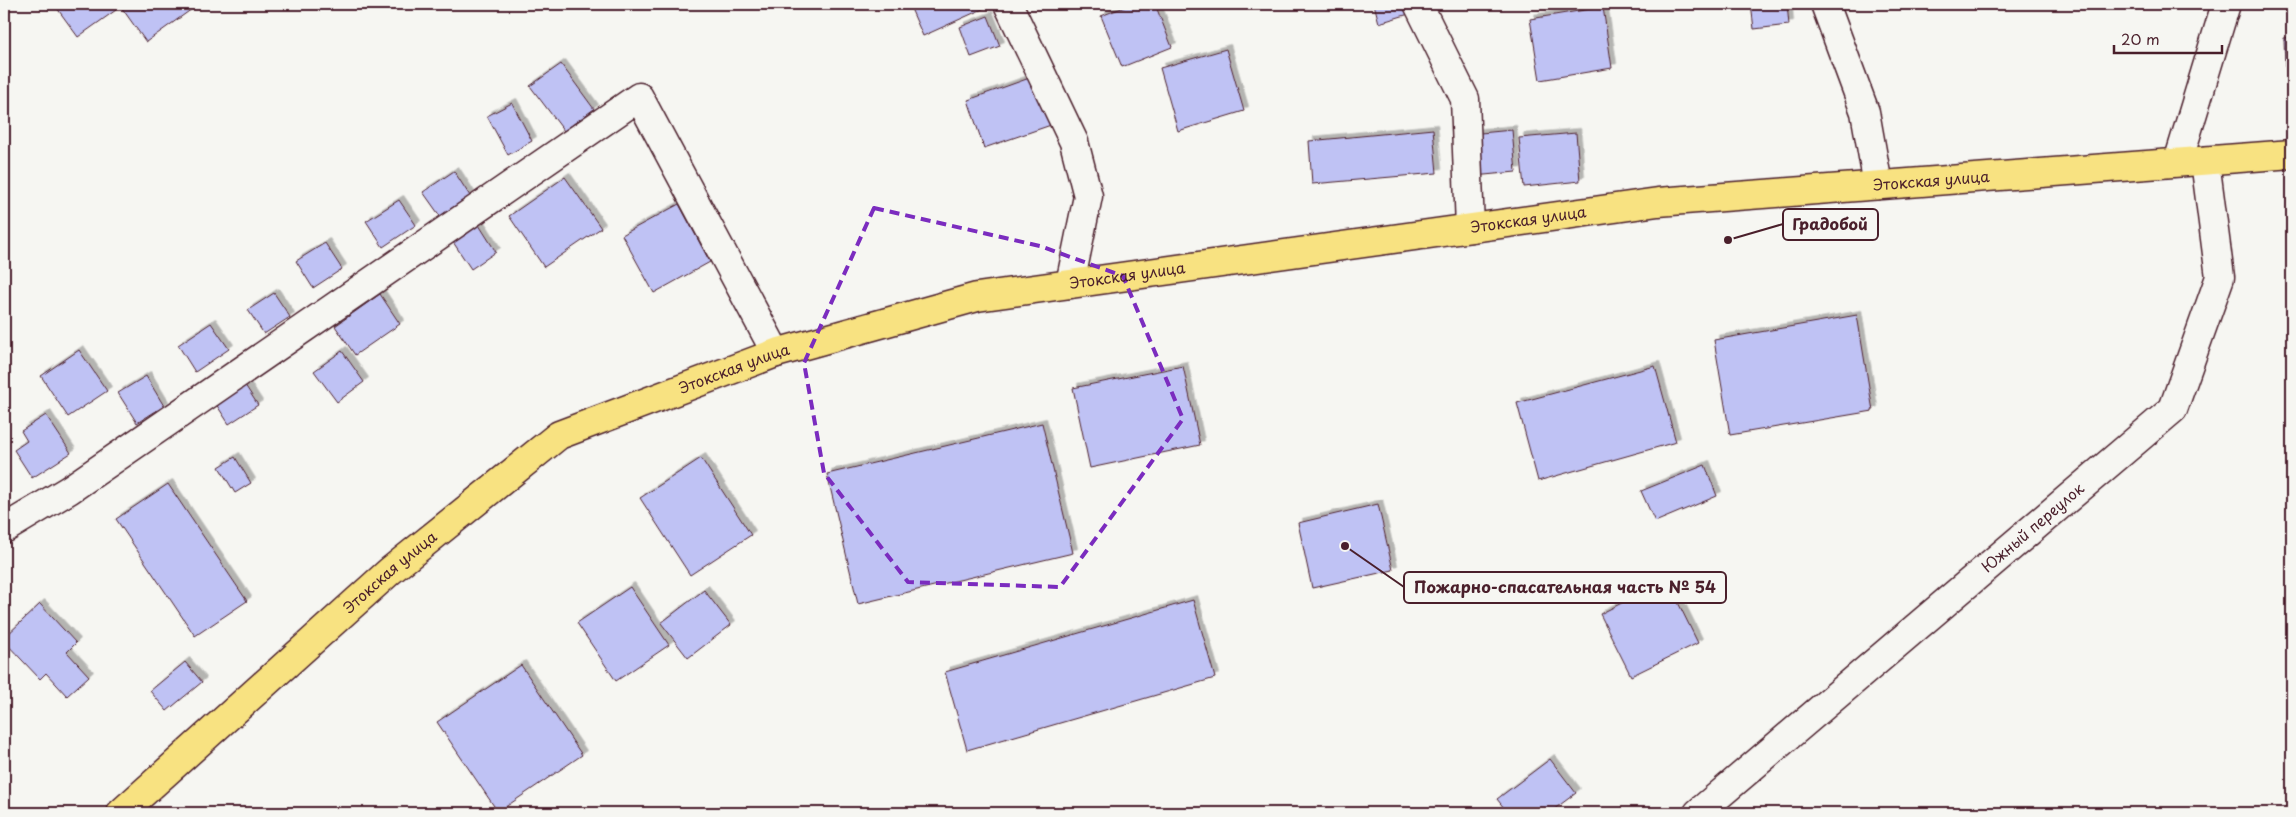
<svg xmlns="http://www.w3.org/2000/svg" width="2296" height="817" font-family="'Playpen Sans',sans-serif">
	<defs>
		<filter id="shadow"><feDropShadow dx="4.5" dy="-4.5" stdDeviation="0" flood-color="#0004"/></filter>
	</defs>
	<rect width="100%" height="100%" fill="#f6f6f2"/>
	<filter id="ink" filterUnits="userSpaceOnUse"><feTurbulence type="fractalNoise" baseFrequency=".02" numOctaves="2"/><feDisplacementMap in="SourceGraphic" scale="10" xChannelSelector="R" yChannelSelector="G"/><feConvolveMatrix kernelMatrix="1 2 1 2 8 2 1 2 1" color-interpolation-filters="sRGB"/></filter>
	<g filter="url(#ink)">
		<g fill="#bfc2f4" stroke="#4a1f2b" filter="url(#shadow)">
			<polygon points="54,4 112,4 116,10 78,37"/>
			<polygon points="119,4 188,4 192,9 146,42"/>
			<polygon points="909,4 986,4 987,7 923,36"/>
			<polygon points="1132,4 1155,4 1172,47 1122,67 1101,16"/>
			<polygon points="1374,4 1406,4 1409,14 1379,23"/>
			<polygon points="1751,4 1787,4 1789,25 1754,29"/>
			<polygon points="1831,4 1874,4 1832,11"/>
			<polygon points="1603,7 1612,68 1540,80 1530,19"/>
			<polygon points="988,16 1000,46 971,57 960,27"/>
			<polygon points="2292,37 2292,67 2285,67 2284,38"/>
			<polygon points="1226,49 1244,111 1178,131 1160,68"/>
			<polygon points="561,64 594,109 564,131 530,86"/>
			<polygon points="1035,76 1051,125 984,148 968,100"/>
			<polygon points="512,103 532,141 508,155 487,116"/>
			<polygon points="1433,129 1437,173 1312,184 1309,141"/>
			<polygon points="1512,130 1516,172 1474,176 1470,134"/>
			<polygon points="1576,133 1580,181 1524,187 1519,138"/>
			<polygon points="454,171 470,196 440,216 423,192"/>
			<polygon points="565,177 601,228 544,267 509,216"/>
			<polygon points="399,200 416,225 383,247 366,221"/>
			<polygon points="679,204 710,262 654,293 622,235"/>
			<polygon points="479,225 496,252 471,269 453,242"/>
			<polygon points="325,243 342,269 313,288 296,261"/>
			<polygon points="274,293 290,317 264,334 248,310"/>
			<polygon points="380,294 400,324 355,355 335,326"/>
			<polygon points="1857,315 1873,411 1730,435 1714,340"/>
			<polygon points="211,323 229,349 195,372 178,345"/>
			<polygon points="79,350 107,391 68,417 41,376"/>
			<polygon points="342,351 364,382 337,402 314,371"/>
			<polygon points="1183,366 1200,445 1090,468 1073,388"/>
			<polygon points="1655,366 1676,442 1538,481 1517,403"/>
			<polygon points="146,376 164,406 137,423 118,393"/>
			<polygon points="243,382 258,405 229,424 214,401"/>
			<polygon points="46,415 71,453 32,478 14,450 27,441 21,431"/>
			<polygon points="1042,423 1073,553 858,604 827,474"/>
			<polygon points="235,457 251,483 235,493 219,467"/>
			<polygon points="701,458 751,535 690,575 640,498"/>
			<polygon points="1705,465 1717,496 1655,522 1641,491"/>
			<polygon points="168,484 247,601 195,636 116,519"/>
			<polygon points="1378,504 1393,570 1312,588 1298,523"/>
			<polygon points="1667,580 1698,643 1631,676 1600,614"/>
			<polygon points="630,587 669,645 616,681 577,623"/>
			<polygon points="704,590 731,625 688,658 661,623"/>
			<polygon points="1193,600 1215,678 967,750 945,672"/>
			<polygon points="40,604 76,643 67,652 89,676 67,696 46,673 40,679 4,641 4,638"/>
			<polygon points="185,662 202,682 167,711 150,691"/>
			<polygon points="521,665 582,755 498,812 437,722"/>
			<polygon points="1550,759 1576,793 1549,813 1508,813 1497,799"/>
		</g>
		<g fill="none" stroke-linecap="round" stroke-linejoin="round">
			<defs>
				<g id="minor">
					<polyline points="1008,4 1074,142 1088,196 1070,284"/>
					<polyline points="1418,4 1465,99 1470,228"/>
					<polyline points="1825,4 1865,112 1878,185"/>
					<polyline points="2178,162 2226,4"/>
					<polyline points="4,529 69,490 639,97 776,353"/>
					<path id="s1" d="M1698,813L2173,409L2220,277L2205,161"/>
				</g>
				<g id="major">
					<path id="s2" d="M121,813L390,571L559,435L776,353L977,297L1658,202L2292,154"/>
				</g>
			</defs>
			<use href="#minor" stroke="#4a1f2b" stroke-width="31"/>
			<use href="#major" stroke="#4a1f2b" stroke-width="31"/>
			<use href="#minor" stroke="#f6f6f2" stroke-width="28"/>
			<use href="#major" stroke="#f8e281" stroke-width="28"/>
		</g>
	</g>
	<path fill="none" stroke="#7b2cbf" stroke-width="4" stroke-dasharray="10 6" stroke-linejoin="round" d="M874,208L1040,246L1123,276L1183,419L1060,587L908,582L824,473L804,363Z"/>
	<g text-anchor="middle" stroke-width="4" stroke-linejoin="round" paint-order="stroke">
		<g font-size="15" fill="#4a1f2b" stroke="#f6f6f2">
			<text dy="5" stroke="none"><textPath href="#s2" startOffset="1981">Этокская улица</textPath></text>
			<text dy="5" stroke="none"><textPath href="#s2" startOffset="1576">Этокская улица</textPath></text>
			<text dy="5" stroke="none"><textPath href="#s2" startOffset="1171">Этокская улица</textPath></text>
			<text dy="5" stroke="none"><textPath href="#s2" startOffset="766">Этокская улица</textPath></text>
			<text dy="5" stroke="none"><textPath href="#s1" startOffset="440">Южный переулок</textPath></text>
			<text dy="5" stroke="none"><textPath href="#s2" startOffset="361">Этокская улица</textPath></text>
		</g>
	</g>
	<path fill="none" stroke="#4a1f2b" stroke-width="2" d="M1728 240L1783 224M1345 546L1404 587"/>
	<g fill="#4a1f2b" stroke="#f6f6f2" stroke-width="2">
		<circle cx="1728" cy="240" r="5"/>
		<circle cx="1345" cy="546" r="5"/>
	</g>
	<g fill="#f6f6f2" stroke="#4a1f2b" stroke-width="2">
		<rect x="1783" y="209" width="95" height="31" rx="5"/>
		<rect x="1404" y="572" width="322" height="31" rx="5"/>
	</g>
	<g font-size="16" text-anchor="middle" font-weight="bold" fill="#4a1f2b">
		<text x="1830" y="230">Градобой</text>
		<text x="1565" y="593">Пожарно-спасательная часть № 54</text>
	</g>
	<rect width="2296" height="817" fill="none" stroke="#f6f6f2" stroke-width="20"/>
	<rect x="10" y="10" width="2276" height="797" fill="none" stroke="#4a1f2b" stroke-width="2" filter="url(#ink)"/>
	<path d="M2114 45v8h108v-8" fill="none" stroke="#4a1f2b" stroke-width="2.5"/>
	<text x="2121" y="45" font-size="15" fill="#4a1f2b" stroke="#f6f6f2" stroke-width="4" paint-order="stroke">20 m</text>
</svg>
